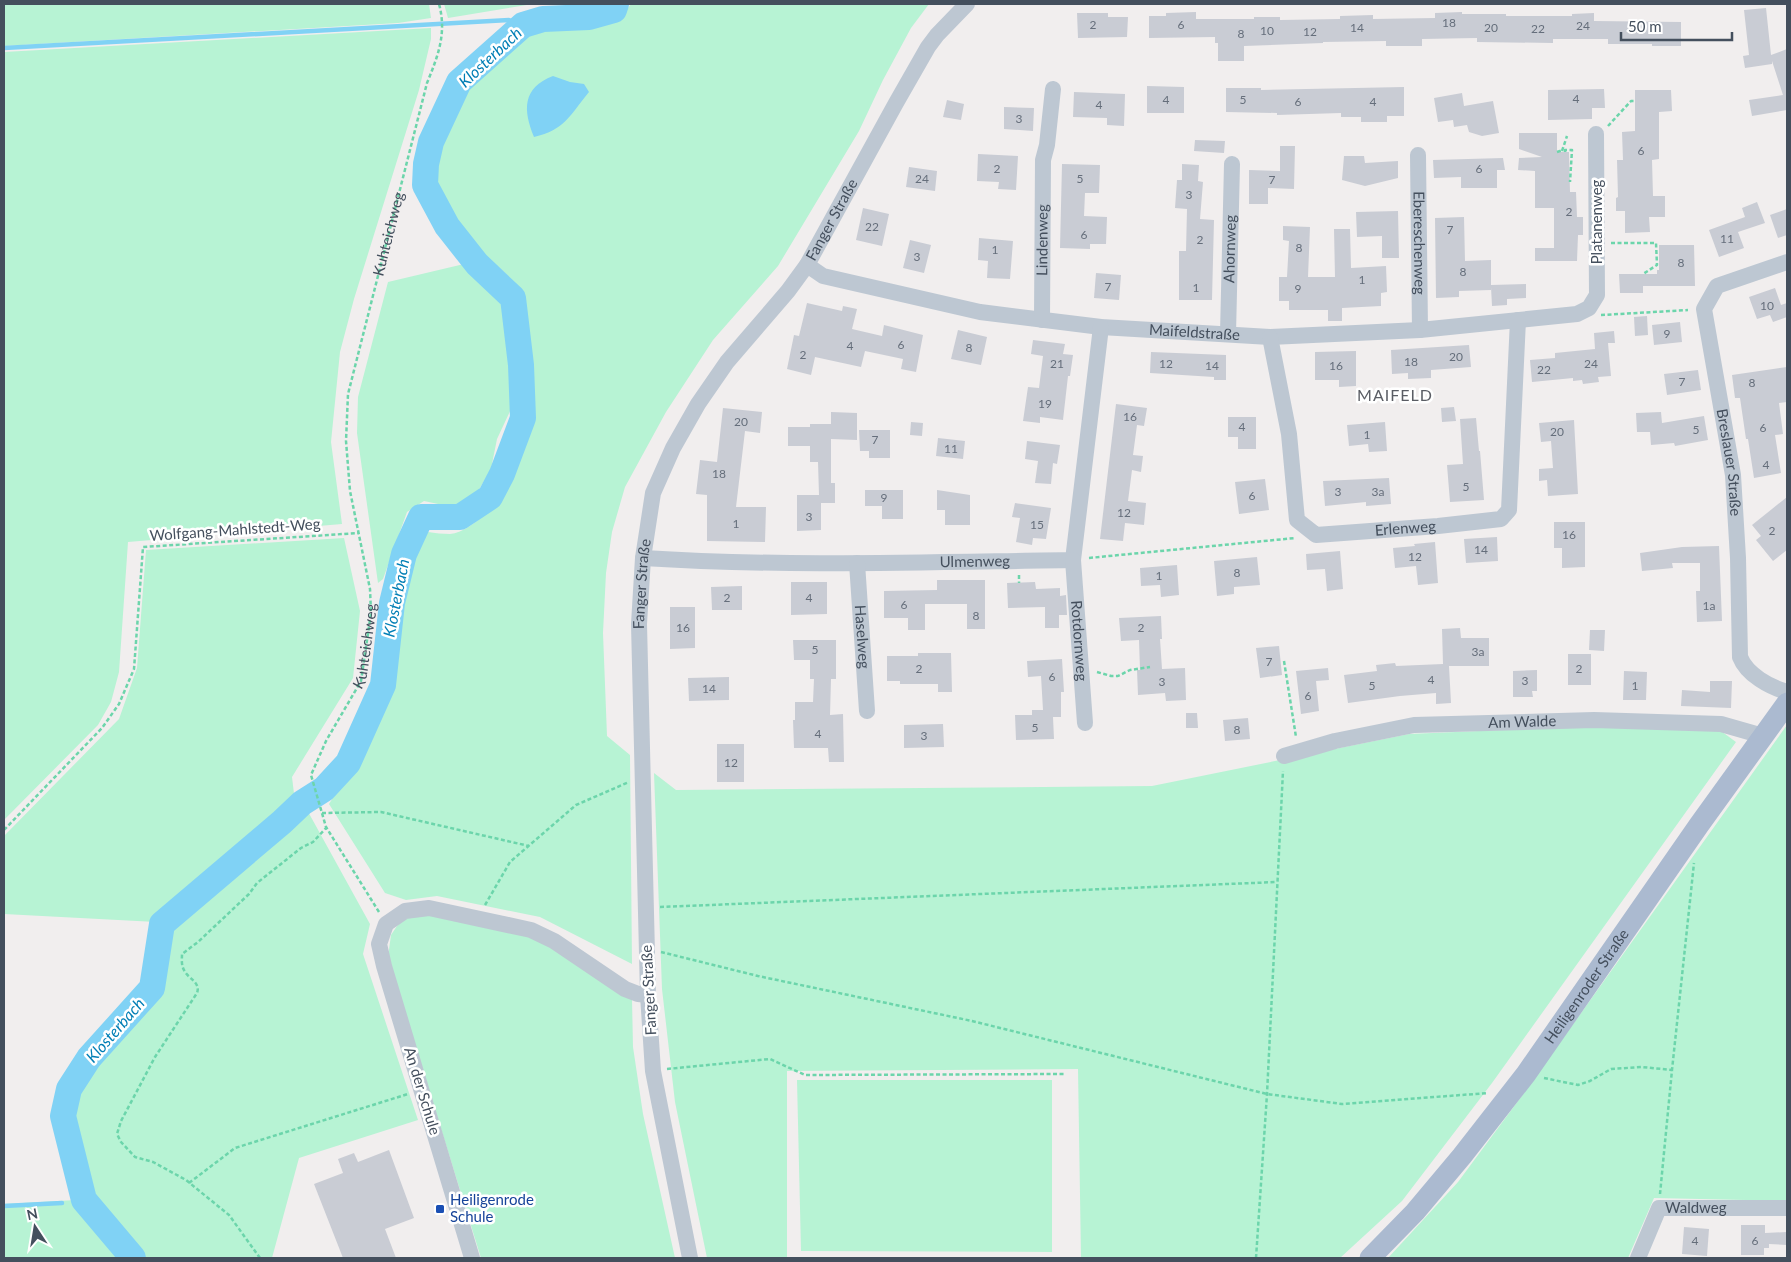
<svg xmlns="http://www.w3.org/2000/svg" width="1791" height="1262" font-family="Lato,sans-serif">
	<rect width="100%" height="100%" fill="#f1eeee"/>
	<g fill="#b7f3d4">
		<polygon points="4,4 429,4 431,18 398,23 4,46"/>
		<polygon points="444,4 533,4 448,18"/>
		<path d="M631,4H929L911,28L883,80L859,131L778,266L713,340L666,412L625,487L612,532L606,573L603,633L607,736L630,755L632,964L540,917L437,896L406,900L385,893L329,804L359,757L383,700L397,651L399,612L404,588L422,542L428,532C435,533 443,534 450,534C471,533 502,499 510,481C514,472 513,461 516,451C519,442 527,435 529,424C532,395 527,363 523,334C521,317 521,298 513,283C509,274 496,266 489,259C465,237 440,210 431,177C427,163 436,143 441,130C447,117 456,94 465,83C478,67 527,28 547,24C574,17 612,33 631,4Z"/>
		<polygon points="431,28 431,39 419,90 354,299 340,352 331,442 342,524 128,542 119,672 111,702 98,725 4,820 4,52"/>
		<polygon points="464,264 502,305 511,359 511,409 497,439 491,469 477,493 457,508 424,501 407,512 383,579 378,583 357,433 358,397 388,282"/>
		<polygon points="344,538 360,611 353,678 292,777 295,802 156,922 4,914 4,836 119,719 137,668 146,550"/>
		<polygon points="1787,725 1787,1201 1654,1198 1628,1258 1388,1258 1458,1182 1521,1097"/>
		<polygon points="1596,726 1721,731 1736,742 1492,1083 1402,1201 1340,1258 1081,1258 1078,1069 787,1071 787,1258 707,1258 675,1102 662,989 654,773 676,790 1152,786 1409,734"/>
		<polygon points="306,808 370,924 363,954 418,1120 299,1158 272,1258 142,1258 97,1207 70,1129 69,1111 78,1084 107,1042 157,987 164,927"/>
		<polygon points="425,914 532,937 562,954 632,999 633,1047 643,1114 675,1258 481,1258 388,957 391,935 397,926 409,915"/>
		<polygon points="797,1080 1052,1080 1052,1252 801,1251"/>
		<polygon points="76,1200 91,1226 128,1258 4,1258 4,1204"/>
	</g>
	<path fill="#80d2f5" d="M553,76L570,82L584,84L589,92C570,115 565,130 534,137C523,110 522,88 553,76Z"/>
	<g fill="none" stroke-linecap="round" stroke-linejoin="round">
		<g stroke="#80d2f5" stroke-width="4.5">
			<polyline points="4,48 509,20 523,25"/>
			<polyline points="79,1202 84,1200"/>
			<polyline points="4,1206 62,1203"/>
		</g>
		<polyline stroke="#80d2f5" stroke-width="26" points="133,1258 84,1200 63,1116 69,1089 89,1058 152,988 162,924 282,822 302,803 324,789 348,763 383,685 392,603 404,554 421,517 460,517 490,497 502,474 523,418 521,365 513,298 477,264 447,226 425,185 426,164 431,142 459,82 523,25 543,19 589,17 614,10 616,4"/>
	</g>
	<g fill="#c9ccd4">
		<polygon points="1766,8 1771,55 1787,49 1787,110 1752,116 1749,100 1783,95 1772,61 1772,64 1745,68 1743,56 1749,55 1744,10"/>
		<polygon points="1196,12 1196,19 1254,19 1254,17 1280,17 1280,20 1340,19 1340,16 1373,15 1373,19 1435,18 1435,13 1462,12 1462,14 1506,14 1506,16 1572,16 1572,14 1594,13 1594,21 1681,22 1681,46 1652,46 1652,44 1608,44 1608,39 1553,39 1553,43 1477,42 1477,38 1422,39 1422,46 1386,46 1386,41 1323,42 1323,43 1244,46 1244,61 1218,61 1218,43 1215,43 1215,37 1149,38 1149,16 1166,16 1166,13"/>
		<polygon points="1077,13 1108,13 1108,17 1128,17 1127,37 1078,38"/>
		<polygon points="1147,86 1184,87 1184,113 1147,113"/>
		<polygon points="1404,87 1404,116 1387,116 1387,122 1361,122 1361,117 1341,117 1341,113 1277,115 1277,113 1226,112 1226,88 1261,88 1261,90"/>
		<polygon points="1604,89 1605,108 1592,108 1592,119 1548,120 1548,90"/>
		<polygon points="1635,90 1671,90 1672,111 1659,112 1659,159 1652,160 1653,196 1665,196 1665,217 1649,217 1650,232 1625,233 1625,211 1616,211 1616,198 1618,197 1617,160 1623,160 1622,132 1635,131"/>
		<polygon points="1074,92 1125,94 1124,126 1107,125 1107,118 1073,117"/>
		<polygon points="1462,93 1464,106 1493,101 1499,133 1482,136 1469,132 1467,125 1454,127 1453,120 1438,122 1434,98"/>
		<polygon points="947,100 964,104 961,120 943,117"/>
		<polygon points="1004,107 1034,108 1033,131 1004,129"/>
		<polygon points="1519,133 1557,133 1557,152 1569,152 1570,192 1576,192 1577,217 1583,217 1583,235 1578,235 1577,261 1535,261 1535,248 1554,248 1554,208 1535,208 1535,171 1518,170 1519,158 1542,157 1519,149"/>
		<polygon points="1195,140 1225,141 1224,153 1194,151"/>
		<polygon points="1280,146 1295,146 1294,189 1268,188 1268,204 1249,204 1249,170 1280,171"/>
		<polygon points="978,154 1018,156 1016,190 998,189 999,182 977,181"/>
		<polygon points="1344,156 1364,156 1365,163 1398,161 1398,178 1365,186 1342,180"/>
		<polygon points="1503,158 1505,170 1497,170 1497,188 1461,188 1461,177 1434,178 1433,160"/>
		<polygon points="1062,164 1100,165 1099,193 1085,193 1084,216 1107,217 1106,244 1090,244 1090,249 1060,248"/>
		<polygon points="1182,164 1199,165 1198,181 1203,182 1200,219 1214,220 1212,300 1179,300 1179,251 1186,251 1187,209 1175,208 1177,180 1182,180"/>
		<polygon points="909,167 937,171 935,191 906,187"/>
		<polygon points="1757,202 1765,223 1738,232 1744,248 1719,257 1709,230 1745,217 1742,208"/>
		<polygon points="863,208 889,214 882,246 856,240"/>
		<polygon points="1787,209 1787,235 1778,238 1770,215"/>
		<polygon points="1398,211 1399,258 1382,258 1382,236 1357,237 1356,212"/>
		<polygon points="1464,217 1465,261 1491,260 1491,285 1526,284 1526,298 1507,299 1507,305 1492,306 1491,287 1491,290 1459,291 1459,297 1436,298 1435,218"/>
		<polygon points="1283,226 1310,227 1308,277 1335,277 1334,229 1350,229 1351,268 1386,266 1387,292 1381,293 1381,306 1342,308 1342,321 1328,321 1328,310 1289,310 1289,301 1279,301 1279,277 1287,277 1289,241 1283,240"/>
		<polygon points="979,238 1013,241 1010,279 987,278 988,261 978,260"/>
		<polygon points="910,240 931,245 924,273 903,268"/>
		<polygon points="1659,245 1694,245 1695,286 1643,286 1643,293 1620,293 1619,274 1657,274 1657,270 1659,270"/>
		<polygon points="1096,273 1121,275 1119,300 1094,298"/>
		<polygon points="1775,288 1781,305 1787,303 1787,317 1773,322 1770,315 1757,319 1749,297"/>
		<polygon points="807,303 842,311 843,306 857,309 852,329 882,336 884,325 923,335 916,372 901,369 903,359 865,351 861,367 815,357 811,375 787,369 794,335 799,336"/>
		<polygon points="1647,316 1648,335 1635,336 1634,317"/>
		<polygon points="1680,322 1682,342 1654,345 1652,325"/>
		<polygon points="958,330 987,337 981,365 951,359"/>
		<polygon points="1614,331 1615,343 1608,343 1611,376 1598,377 1599,382 1583,384 1582,380 1573,381 1573,378 1532,382 1530,360 1555,358 1555,353 1595,349 1594,333"/>
		<polygon points="1033,340 1065,344 1063,354 1073,355 1070,376 1068,376 1063,420 1040,417 1040,423 1023,421 1028,387 1039,388 1043,356 1031,354"/>
		<polygon points="1469,345 1471,367 1431,370 1431,378 1408,379 1408,373 1392,374 1391,350"/>
		<polygon points="1356,351 1356,386 1339,387 1339,380 1315,380 1315,352"/>
		<polygon points="1151,352 1226,355 1226,380 1214,380 1214,377 1150,373"/>
		<polygon points="1787,367 1787,402 1779,403 1783,434 1775,435 1781,473 1754,478 1748,439 1746,439 1740,398 1735,398 1732,375"/>
		<polygon points="1698,370 1701,390 1667,395 1664,374"/>
		<polygon points="1116,404 1147,408 1144,426 1137,425 1133,455 1143,456 1141,472 1132,470 1128,501 1146,503 1144,525 1125,523 1123,541 1100,539"/>
		<polygon points="1454,407 1456,421 1442,422 1441,408"/>
		<polygon points="723,408 762,412 760,433 745,431 736,507 766,507 765,542 707,541 707,495 696,494 700,460 717,462"/>
		<polygon points="831,412 857,413 857,440 831,439 831,483 835,483 835,503 821,503 821,530 797,531 797,495 819,495 818,462 810,462 810,446 788,446 788,427 810,427 810,424 831,424"/>
		<polygon points="1661,412 1662,423 1704,416 1708,440 1675,446 1674,443 1651,445 1650,432 1637,432 1636,413"/>
		<polygon points="1228,417 1256,417 1256,449 1238,449 1238,437 1228,437"/>
		<polygon points="1476,418 1479,451 1480,451 1484,500 1450,502 1447,465 1463,464 1460,419"/>
		<polygon points="1574,420 1578,494 1548,496 1547,480 1539,481 1539,469 1553,468 1551,441 1541,442 1539,423"/>
		<polygon points="911,422 923,423 922,436 910,435"/>
		<polygon points="1385,422 1387,451 1369,452 1368,444 1349,446 1347,425"/>
		<polygon points="859,430 890,430 890,458 869,458 869,451 860,451"/>
		<polygon points="938,438 965,441 963,459 936,456"/>
		<polygon points="1027,441 1060,445 1057,464 1053,463 1051,484 1035,483 1038,461 1025,459"/>
		<polygon points="1389,478 1391,504 1366,506 1366,502 1325,506 1323,481"/>
		<polygon points="1265,479 1269,510 1239,514 1235,482"/>
		<polygon points="865,490 903,490 903,519 882,519 882,506 865,506"/>
		<polygon points="937,490 970,495 970,525 945,525 945,510 937,510"/>
		<polygon points="1787,497 1787,550 1773,561 1756,540 1761,536 1752,525"/>
		<polygon points="1015,503 1051,508 1046,539 1033,538 1032,545 1016,542 1020,518 1012,517"/>
		<polygon points="1554,522 1585,522 1585,567 1562,568 1562,548 1554,548"/>
		<polygon points="1497,537 1498,561 1466,563 1464,539"/>
		<polygon points="1435,542 1438,583 1418,585 1416,566 1395,568 1393,548 1415,546 1414,544"/>
		<polygon points="1719,546 1722,621 1697,622 1696,591 1700,591 1700,563 1672,563 1673,568 1642,571 1640,553 1682,547"/>
		<polygon points="1340,551 1343,589 1327,591 1325,569 1307,570 1306,554"/>
		<polygon points="1257,557 1260,585 1234,587 1234,594 1217,596 1214,561"/>
		<polygon points="1177,565 1179,595 1161,597 1160,585 1141,586 1140,568"/>
		<polygon points="937,580 985,580 985,629 967,629 967,604 925,604 925,630 908,630 908,618 884,618 884,591 937,590"/>
		<polygon points="791,582 827,582 827,614 791,615"/>
		<polygon points="1035,582 1036,589 1060,588 1060,596 1066,595 1067,615 1059,615 1059,628 1045,628 1045,607 1008,608 1007,583"/>
		<polygon points="742,586 742,610 712,610 711,587"/>
		<polygon points="670,607 695,607 695,648 670,649"/>
		<polygon points="1161,616 1162,639 1160,639 1162,669 1185,668 1186,700 1166,701 1165,693 1138,695 1137,670 1140,670 1139,640 1121,641 1119,618"/>
		<polygon points="1460,628 1461,638 1489,638 1489,666 1449,666 1451,703 1436,704 1436,693 1400,696 1348,703 1344,675 1377,671 1376,665 1395,663 1396,666 1443,664 1442,629"/>
		<polygon points="1590,630 1605,630 1604,651 1589,650"/>
		<polygon points="793,640 836,640 836,679 831,679 830,715 843,714 844,762 829,762 828,748 794,748 793,720 795,720 795,702 813,702 814,679 810,679 810,660 794,660"/>
		<polygon points="1279,646 1282,675 1260,678 1256,648"/>
		<polygon points="918,653 951,653 952,692 938,692 938,684 900,684 900,681 887,681 887,656 918,656"/>
		<rect x="1568" y="654" width="23" height="31"/>
		<polygon points="1062,659 1064,692 1061,692 1061,717 1053,717 1054,739 1016,740 1015,715 1032,715 1032,710 1043,710 1041,676 1028,677 1027,661"/>
		<polygon points="1328,668 1329,680 1316,681 1319,711 1301,714 1296,671"/>
		<polygon points="1537,670 1537,691 1532,691 1533,697 1513,697 1513,671"/>
		<polygon points="1624,671 1647,672 1646,700 1623,700"/>
		<polygon points="729,677 729,700 689,701 688,678"/>
		<polygon points="1710,681 1732,681 1731,708 1681,706 1682,690 1710,692"/>
		<polygon points="1186,713 1197,713 1198,728 1186,728"/>
		<polygon points="1248,718 1250,739 1225,741 1223,720"/>
		<polygon points="943,724 944,747 904,748 904,725"/>
		<rect x="717" y="744" width="27" height="38"/>
		<polygon points="389,1150 414,1218 385,1229 396,1258 343,1258 314,1184 343,1173 338,1159 354,1153 358,1162"/>
		<polygon points="1741,1225 1765,1225 1765,1233 1787,1232 1787,1245 1769,1244 1769,1248 1764,1248 1764,1255 1741,1255"/>
		<polygon points="1684,1227 1709,1229 1707,1256 1682,1254"/>
	</g>
	<g fill="none" stroke-linecap="round" stroke-linejoin="round">
		<g stroke="#6cd5ab" stroke-width="2.5" stroke-dasharray="4 2.5" stroke-linecap="butt">
			<polyline points="1608,126 1631,101 1635,101"/>
			<polyline points="1562,151 1567,136"/>
			<polyline points="1557,152 1563,150"/>
			<polyline points="1565,152 1565,150 1572,150 1570,182"/>
			<polyline points="1611,243 1656,243 1657,265 1643,274"/>
			<polyline points="1601,315 1688,310"/>
			<polyline points="1089,558 1295,538"/>
			<polyline points="1019,575 1019,583"/>
			<polyline points="1284,661 1296,737"/>
			<polyline points="1097,672 1111,676 1118,676 1130,670 1150,667"/>
			<polyline points="322,813 381,812 529,846"/>
			<polyline points="4,830 102,728 119,704 134,669 143,547 359,533"/>
			<polyline points="485,905 510,862 576,805 629,782"/>
			<polyline points="660,907 1277,882"/>
			<path id="s1" d="M379,912L326,827L311,775L326,741L361,681L371,613L370,589L350,491L346,441L348,394L427,83C438,56 447,33 439,4"/>
			<polyline points="661,952 758,976 972,1021 1267,1094 1342,1104 1488,1093"/>
			<polyline points="667,1069 770,1059 805,1075 1065,1074"/>
			<polyline points="1544,1078 1578,1085 1590,1081 1611,1069 1641,1067 1672,1070"/>
			<polyline points="189,1183 235,1148 408,1094"/>
			<polyline points="1660,1194 1672,1070 1694,863"/>
			<path d="M260,1258L229,1215L186,1180L153,1162L135,1157L121,1142L117,1134L121,1121L155,1057L197,993C201,982 188,979 184,970C181,965 182,959 182,954L198,942L249,894L257,883L301,848L313,842L326,828"/>
			<polyline points="1256,1258 1267,1094 1283,771"/>
		</g>
		<g stroke="#bdc7d2" stroke-width="16">
			<path id="s2" d="M1418,155L1420,330"/>
			<path id="s3" d="M1787,262L1717,286L1704,309L1733,475L1738,558L1740,657C1747,675 1770,687 1787,692"/>
			<path id="s4" d="M807,265L823,276L980,312L1101,327L1270,337L1420,330L1577,314L1589,308L1597,295L1596,134"/>
			<path id="s5" d="M1042,320L1043,160L1047,145L1053,89"/>
			<path id="s6" d="M1228,334L1232,164"/>
			<path id="s7" d="M1270,337L1289,434L1297,520L1316,535L1438,526L1501,519L1509,510L1518,320"/>
			<path id="s8" d="M643,558C786,567 929,562 1073,560L1101,327"/>
			<path id="s9" d="M1073,560L1085,723"/>
			<path id="s10" d="M857,563L867,711"/>
			<path id="s11" d="M1284,756L1335,741L1414,725L1594,720L1721,724L1763,736"/>
			<polyline points="472,1258 384,966 379,944 386,924 405,911 429,908 531,930 554,941 625,989 638,994 648,995"/>
			<path id="s12" d="M690,1258L653,1071L648,995L639,624L643,558L653,493L673,448L698,404L727,362L788,291L807,265L896,103L928,47L937,35L967,4"/>
			<path id="s13" d="M1638,1258L1659,1208H1787"/>
		</g>
		<path stroke="#abbad0" stroke-width="21" id="s14" d="M1370,1258L1415,1212L1462,1156L1526,1074L1699,825L1787,703"/>
	</g>
	<rect fill="#1a4fb4" stroke="#fff" stroke-width="2" x="435" y="1204" width="10" height="10" rx="2.5"/>
	<g text-anchor="middle" stroke-width="5" stroke-linejoin="round" paint-order="stroke">
		<g font-size="12" fill="#656e7b">
			<text x="1449" y="27">18</text>
			<text x="1093" y="29">2</text>
			<text x="1181" y="29">6</text>
			<text x="1583" y="30">24</text>
			<text x="1357" y="32">14</text>
			<text x="1491" y="32">20</text>
			<text x="1538" y="33">22</text>
			<text x="1267" y="35">10</text>
			<text x="1310" y="36">12</text>
			<text x="1241" y="38">8</text>
			<text x="1576" y="103">4</text>
			<text x="1166" y="104">4</text>
			<text x="1243" y="104">5</text>
			<text x="1298" y="106">6</text>
			<text x="1373" y="106">4</text>
			<text x="1099" y="109">4</text>
			<text x="1019" y="123">3</text>
			<text x="1641" y="155">6</text>
			<text x="997" y="173">2</text>
			<text x="1479" y="173">6</text>
			<text x="922" y="183">24</text>
			<text x="1080" y="183">5</text>
			<text x="1272" y="184">7</text>
			<text x="1189" y="199">3</text>
			<text x="1569" y="216">2</text>
			<text x="872" y="231">22</text>
			<text x="1450" y="234">7</text>
			<text x="1084" y="239">6</text>
			<text x="1727" y="243">11</text>
			<text x="1200" y="244">2</text>
			<text x="1299" y="252">8</text>
			<text x="995" y="254">1</text>
			<text x="917" y="261">3</text>
			<text x="1681" y="267">8</text>
			<text x="1463" y="276">8</text>
			<text x="1362" y="284">1</text>
			<text x="1108" y="291">7</text>
			<text x="1196" y="292">1</text>
			<text x="1298" y="293">9</text>
			<text x="1767" y="310">10</text>
			<text x="1667" y="338">9</text>
			<text x="901" y="349">6</text>
			<text x="850" y="350">4</text>
			<text x="969" y="352">8</text>
			<text x="803" y="359">2</text>
			<text x="1456" y="361">20</text>
			<text x="1411" y="366">18</text>
			<text x="1057" y="368">21</text>
			<text x="1166" y="368">12</text>
			<text x="1591" y="368">24</text>
			<text x="1212" y="370">14</text>
			<text x="1336" y="370">16</text>
			<text x="1544" y="374">22</text>
			<text x="1682" y="386">7</text>
			<text x="1752" y="387">8</text>
			<text x="1045" y="408">19</text>
			<text x="1130" y="421">16</text>
			<text x="741" y="426">20</text>
			<text x="1242" y="431">4</text>
			<text x="1763" y="432">6</text>
			<text x="1696" y="434">5</text>
			<text x="1557" y="436">20</text>
			<text x="1367" y="439">1</text>
			<text x="875" y="444">7</text>
			<text x="951" y="453">11</text>
			<text x="1766" y="469">4</text>
			<text x="719" y="478">18</text>
			<text x="1466" y="491">5</text>
			<text x="1338" y="496">3</text>
			<text x="1378" y="496">3a</text>
			<text x="1252" y="500">6</text>
			<text x="884" y="502">9</text>
			<text x="1124" y="517">12</text>
			<text x="809" y="521">3</text>
			<text x="736" y="528">1</text>
			<text x="1037" y="529">15</text>
			<text x="1772" y="535">2</text>
			<text x="1569" y="539">16</text>
			<text x="1481" y="554">14</text>
			<text x="1415" y="561">12</text>
			<text x="1237" y="577">8</text>
			<text x="1159" y="580">1</text>
			<text x="727" y="602">2</text>
			<text x="809" y="602">4</text>
			<text x="904" y="609">6</text>
			<text x="1709" y="610">1a</text>
			<text x="976" y="620">8</text>
			<text x="683" y="632">16</text>
			<text x="1141" y="632">2</text>
			<text x="815" y="654">5</text>
			<text x="1478" y="656">3a</text>
			<text x="1269" y="666">7</text>
			<text x="919" y="673">2</text>
			<text x="1579" y="673">2</text>
			<text x="1052" y="681">6</text>
			<text x="1431" y="684">4</text>
			<text x="1525" y="685">3</text>
			<text x="1162" y="686">3</text>
			<text x="1372" y="690">5</text>
			<text x="1635" y="690">1</text>
			<text x="709" y="693">14</text>
			<text x="1308" y="700">6</text>
			<text x="1035" y="732">5</text>
			<text x="1237" y="734">8</text>
			<text x="818" y="738">4</text>
			<text x="924" y="740">3</text>
			<text x="731" y="767">12</text>
			<text x="1695" y="1245">4</text>
			<text x="1755" y="1245">6</text>
		</g>
		<g font-size="15" fill="#444f5d" stroke="#fff">
			<text dy="5" stroke="none"><textPath href="#s12" startOffset="1098">Fanger Straße</textPath></text>
			<text transform="translate(1597 222) rotate(-90)" y="5">Platanenweg</text>
			<text dy="5" stroke="none"><textPath href="#s1" startOffset="716">Kuhteichweg</textPath></text>
			<text dy="5" stroke="none"><textPath href="#s5" startOffset="80">Lindenweg</textPath></text>
			<text dy="5" stroke="none"><textPath href="#s2" startOffset="88">Ebereschenweg</textPath></text>
			<text dy="5" stroke="none"><textPath href="#s6" startOffset="85">Ahornweg</textPath></text>
			<text dy="5" stroke="none"><textPath href="#s4" startOffset="396">Maifeldstraße</textPath></text>
			<text dy="5" stroke="none"><textPath href="#s3" startOffset="256">Breslauer Straße</textPath></text>
			<text dy="5" stroke="none"><textPath href="#s7" startOffset="299">Erlenweg</textPath></text>
			<text transform="translate(235 530) rotate(-4)" y="5">Wolfgang-Mahlstedt-Weg</text>
			<text dy="5" stroke="none"><textPath href="#s8" startOffset="332">Ulmenweg</textPath></text>
			<text dy="5" stroke="none"><textPath href="#s12" startOffset="678">Fanger Straße</textPath></text>
			<text dy="5" stroke="none"><textPath href="#s10" startOffset="74">Haselweg</textPath></text>
			<text dy="5" stroke="none"><textPath href="#s9" startOffset="81">Rotdornweg</textPath></text>
			<text dy="5" stroke="none"><textPath href="#s1" startOffset="296">Kuhteichweg</textPath></text>
			<text dy="5" stroke="none"><textPath href="#s11" startOffset="242">Am Walde</textPath></text>
			<text dy="5" stroke="none"><textPath href="#s14" startOffset="348">Heiligenroder Straße</textPath></text>
			<text transform="translate(649 990) rotate(-93)" y="5">Fanger Straße</text>
			<text transform="translate(422 1091) rotate(73)" y="5">An der Schule</text>
			<text dy="5" stroke="none"><textPath href="#s13" startOffset="91">Waldweg</textPath></text>
		</g>
		<g font-size="15" fill="#164399" stroke="#fff" text-anchor="start">
			<text x="450" y="1205">Heiligenrode<tspan x="450" dy="17">Schule</tspan></text>
		</g>
		<g font-size="16" font-style="italic" fill="#007eb5" stroke="#fff">
			<text transform="translate(490 57) rotate(-43)" y="6">Klosterbach</text>
			<text transform="translate(396 598) rotate(-79)" y="6">Klosterbach</text>
			<text transform="translate(115 1030) rotate(-49)" y="6">Klosterbach</text>
		</g>
		<g font-size="16" letter-spacing="1" fill="#5a5d64" stroke="#fff">
			<text x="1395" y="401">MAIFELD</text>
		</g>
	</g>
	<rect width="1791" height="1262" fill="none" stroke="#444f5d" stroke-width="10"/>
	<g transform="translate(35 1227) rotate(348)" stroke="#ffffff" stroke-width="4" paint-order="stroke">
	<path d="M0-4L9 19L0 12L-9 19Z" fill="#444f5d"/>
	<text y="-8" font-size="14" font-weight="bold" text-anchor="middle" fill="#444f5d">N</text>
	</g>
	<path d="M1621 32v8h111v-8" fill="none" stroke="#444f5d" stroke-width="2.5"/>
	<text x="1628" y="32" font-size="15" fill="#444f5d" stroke="#ffffff" stroke-width="4" paint-order="stroke">50 m</text>
</svg>
